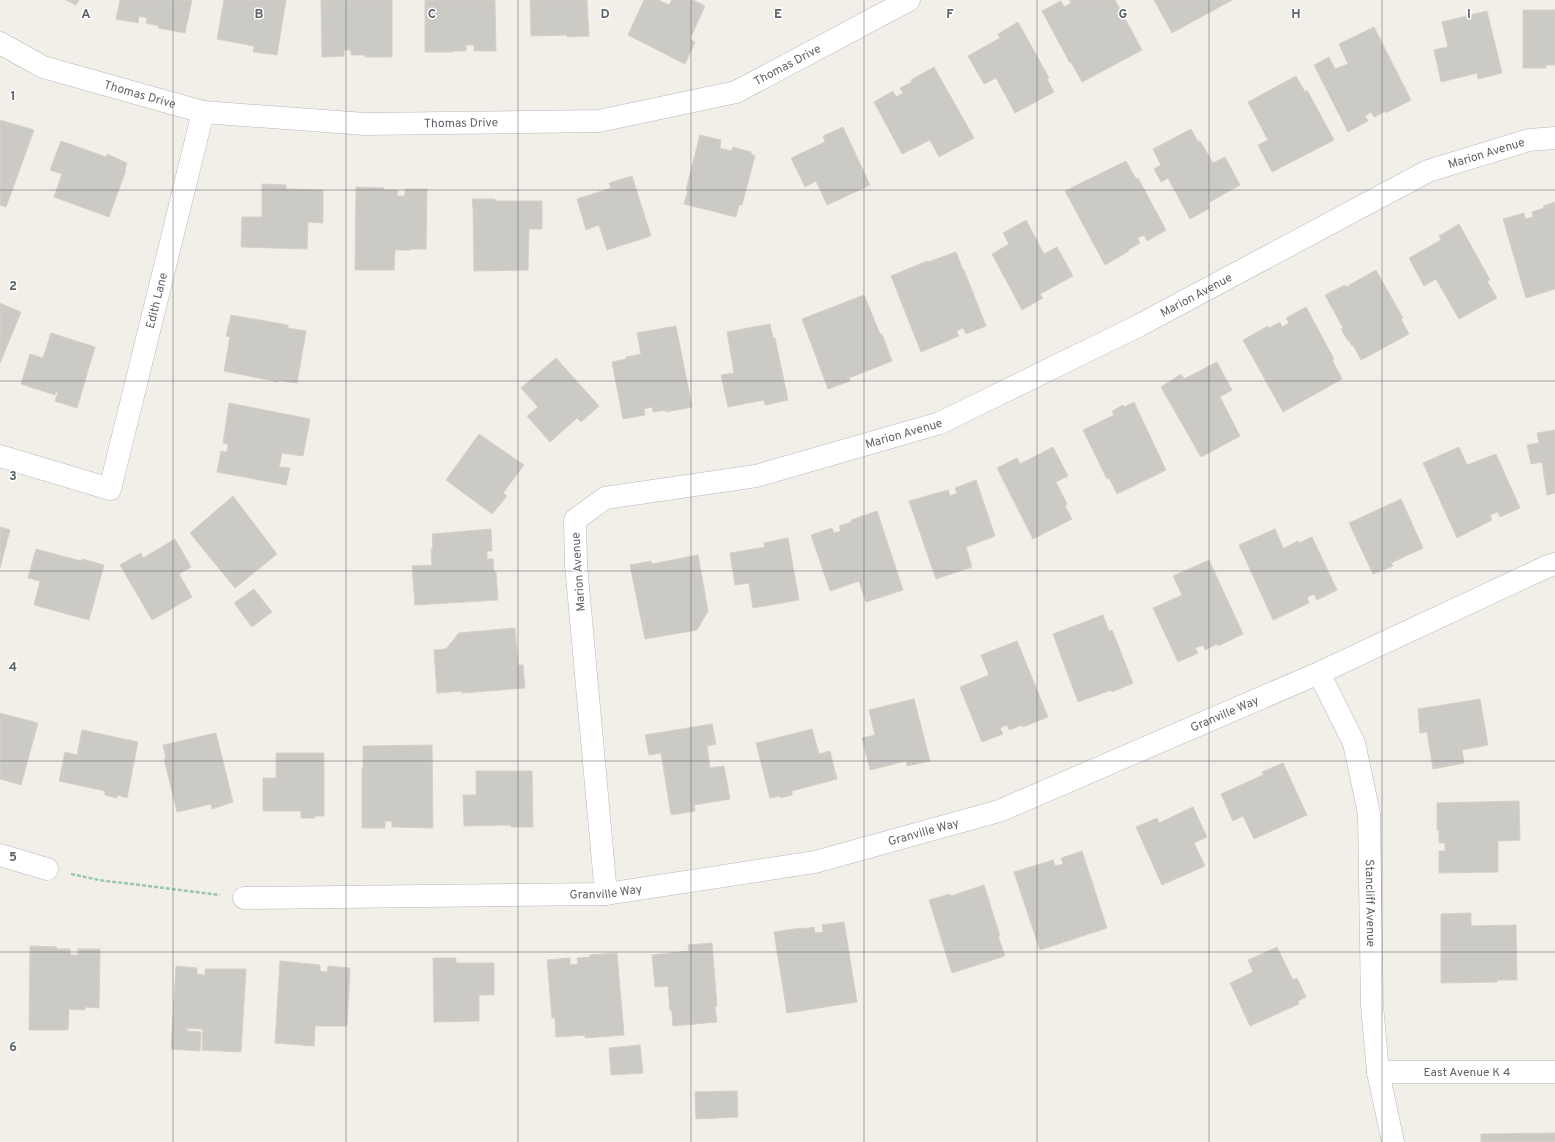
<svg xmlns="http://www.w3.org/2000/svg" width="1555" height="1142" font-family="Overpass,sans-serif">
	<rect width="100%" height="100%" fill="#f1efe8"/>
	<g fill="#cccac5" stroke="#d6d1c6">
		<polygon points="66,0 79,0 76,5"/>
		<polygon points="120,0 192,0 185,33 158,28 159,26 146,23 147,18 139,16 138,23 116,19"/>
		<polygon points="224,0 286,0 277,55 253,52 254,46 217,39"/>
		<polygon points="321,0 392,0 392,57 365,57 365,55 351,55 351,50 344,50 344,56 322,57"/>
		<polygon points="425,0 495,0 496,51 474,51 474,45 466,45 466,51 453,51 453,52 425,52"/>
		<polygon points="530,0 587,0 589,36 567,37 567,35 531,36"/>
		<polygon points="644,0 658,0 669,5 672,0 693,0 705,6 690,39 695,42 685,64 628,35"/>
		<polygon points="1069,0 1115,0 1142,50 1082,82 1071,62 1070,63 1042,11 1061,1 1064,7 1071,3"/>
		<polygon points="1154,0 1232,0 1172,33"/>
		<polygon points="1523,10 1555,10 1555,65 1546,65 1546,68 1523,68"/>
		<polygon points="1487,11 1502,73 1478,79 1477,73 1441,82 1434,50 1448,47 1442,22"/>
		<polygon points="1018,22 1049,78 1047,79 1054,92 1015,113 996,78 984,84 968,56 1000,38 998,34"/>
		<polygon points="1374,27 1411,100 1386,113 1386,111 1374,117 1371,112 1365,116 1368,121 1348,132 1314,65 1329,57 1335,69 1348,64 1339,44"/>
		<polygon points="934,67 974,138 939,157 930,140 902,154 874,102 893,91 896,97 903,93 900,88 912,82 911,80"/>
		<polygon points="1296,76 1305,92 1307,90 1334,140 1272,172 1258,145 1268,140 1248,102"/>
		<polygon points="0,120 34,130 6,207 0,205"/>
		<polygon points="843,127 870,185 827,205 816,181 805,187 791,158 825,142 823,136"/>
		<polygon points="1191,129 1198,142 1200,141 1213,163 1225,157 1240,185 1208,203 1210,208 1190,219 1168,178 1161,182 1154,169 1161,165 1153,149"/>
		<polygon points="700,135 721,140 720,148 731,151 733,147 751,152 751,154 755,156 742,205 739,205 736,217 684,204 688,191 686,190"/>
		<polygon points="61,141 106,157 107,154 127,163 125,169 126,170 109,217 54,197 62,174 50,170"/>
		<polygon points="1126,161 1136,179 1138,178 1166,230 1147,241 1144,235 1137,238 1140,243 1128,250 1129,251 1105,265 1065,191"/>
		<polygon points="632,176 651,236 607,250 599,225 586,230 577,199 611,188 609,183"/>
		<polygon points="262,184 286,185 286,189 323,190 323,223 308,222 307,249 241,247 242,217 262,217"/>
		<polygon points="356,187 384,188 384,190 398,190 397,196 405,196 405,189 427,189 426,249 411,249 411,250 395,250 394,270 355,270"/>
		<polygon points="472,199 495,199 495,201 542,201 542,229 529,229 528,270 474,271 473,208"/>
		<polygon points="1555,202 1555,289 1526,298 1503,219 1524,213 1525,219 1533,217 1532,212 1544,208 1543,206"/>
		<polygon points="1026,220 1044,254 1057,247 1073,276 1040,294 1043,298 1022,310 992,254 1009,244 1003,233"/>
		<polygon points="1459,224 1490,280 1487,281 1497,298 1459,319 1436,279 1424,286 1409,258 1441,240 1439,236"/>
		<polygon points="956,252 963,270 964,270 986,326 966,334 963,328 956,331 959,336 921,352 891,276 927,261 928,262"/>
		<polygon points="1376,270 1403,318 1401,319 1409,334 1361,360 1353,345 1352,346 1349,340 1348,341 1341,329 1343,328 1325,295 1345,285 1346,287"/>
		<polygon points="864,295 880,334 882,334 892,361 849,378 850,381 828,389 802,319"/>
		<polygon points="0,303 21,312 0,363"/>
		<polygon points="1306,307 1334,359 1332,360 1342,379 1283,412 1243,340 1268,326 1269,328 1280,322 1282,327 1289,323 1286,318"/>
		<polygon points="231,315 288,325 288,328 306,331 297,383 278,380 278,382 224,371 230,337 226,336"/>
		<polygon points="770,324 773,338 775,338 788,400 765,405 764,400 728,407 721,375 734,373 727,332"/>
		<polygon points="676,326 692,407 666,412 666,410 653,412 652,407 644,409 645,415 623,419 612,362 626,359 626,357 641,354 637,333"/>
		<polygon points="51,333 95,347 77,408 55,401 58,393 56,392 55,395 21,384 30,354 43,358"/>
		<polygon points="556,358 599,406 581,422 577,418 550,442 527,416 538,407 521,388"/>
		<polygon points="1217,362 1232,390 1220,397 1240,436 1201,457 1161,387 1181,374 1184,379"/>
		<polygon points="1134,402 1166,470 1117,494 1109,478 1107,479 1083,430 1114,415 1112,411 1123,405 1124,407"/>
		<polygon points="229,403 310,419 303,456 282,453 279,467 290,468 286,485 217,472 221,451 227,452 228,444 223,443"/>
		<polygon points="1555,430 1555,493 1547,495 1542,462 1531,464 1527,445 1539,443 1537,433"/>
		<polygon points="479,434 524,465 503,493 507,496 492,514 446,480"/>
		<polygon points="1053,447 1068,476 1056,482 1067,504 1065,506 1072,519 1033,539 997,468 1017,458 1020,464"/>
		<polygon points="1459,447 1467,465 1496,454 1520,508 1500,517 1498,512 1490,515 1492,520 1457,538 1423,463"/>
		<polygon points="976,480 995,536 966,547 972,567 936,579 909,501 948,490 950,496 957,493 955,488"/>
		<polygon points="233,496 277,554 235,588 190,533"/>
		<polygon points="1401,499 1423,548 1391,563 1393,566 1373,574 1349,523"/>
		<polygon points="877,511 903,590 866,602 859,581 830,591 811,535 832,528 834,533 841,531 839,526 852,522 851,520"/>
		<polygon points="0,527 10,530 0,568"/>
		<polygon points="491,529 492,551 487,551 487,559 493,559 494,572 496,572 498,600 415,605 412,566 432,565 431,549 433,549 432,534"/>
		<polygon points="1275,529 1284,550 1284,548 1298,541 1299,543 1312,537 1337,590 1317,600 1314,594 1307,597 1309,603 1273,620 1239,545"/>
		<polygon points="788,538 799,600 753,608 749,583 735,585 730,553 765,547 764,543"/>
		<polygon points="175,539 191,567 179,574 192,597 152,620 120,565 141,553 143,558"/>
		<polygon points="36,549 81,561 82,559 104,565 89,620 34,605 40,581 28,578"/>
		<polygon points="698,555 708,611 697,630 645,639 630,565 651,561 652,564"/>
		<polygon points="1209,560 1243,634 1218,646 1217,644 1205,650 1203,645 1195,648 1198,653 1178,662 1153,608 1182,595 1173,576"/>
		<polygon points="254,589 272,612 252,627 234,603"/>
		<polygon points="1103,615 1109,631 1112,630 1133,683 1112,692 1111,690 1078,702 1053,634"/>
		<polygon points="515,628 518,665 523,665 525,688 462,693 462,691 437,693 434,650 446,649 459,633"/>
		<polygon points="1017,641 1048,717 1023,727 1022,725 1009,730 1007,725 1000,728 1003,734 982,742 960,687 989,675 981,655"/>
		<polygon points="914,699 930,761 907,766 906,761 870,770 862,738 875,735 869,710"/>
		<polygon points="1480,699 1488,745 1462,750 1464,763 1433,769 1427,732 1420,733 1418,709"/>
		<polygon points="0,713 38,723 21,785 0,779"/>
		<polygon points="712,724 716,744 707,746 710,768 724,766 730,799 694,805 695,811 671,815 661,753 649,755 645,735"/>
		<polygon points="812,729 819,754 830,751 837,779 792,791 792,795 780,798 780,796 770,798 756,743"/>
		<polygon points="82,730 138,742 127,798 117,795 117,798 105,795 105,791 59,781 65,752 77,755"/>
		<polygon points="216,733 233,802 212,809 211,804 177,812 164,759 166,758 163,745"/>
		<polygon points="432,745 433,828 392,827 392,821 385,821 385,828 362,828 362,768 363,768 363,746"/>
		<polygon points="276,753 324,753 324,816 315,816 315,818 301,818 301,811 263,811 263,778 276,778"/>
		<polygon points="1283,763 1307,815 1254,839 1243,816 1233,821 1221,794 1263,775 1262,772"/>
		<polygon points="476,771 532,771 533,827 511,827 511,825 464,826 463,795 476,795"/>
		<polygon points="1519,801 1520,840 1498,841 1498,872 1439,873 1439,851 1445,851 1445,843 1439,843 1439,830 1437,830 1437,803"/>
		<polygon points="1193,807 1207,837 1194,843 1205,866 1162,885 1136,827 1157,818 1159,823"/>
		<polygon points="1082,851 1107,928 1040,950 1014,872 1053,860 1055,866 1063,864 1061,858"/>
		<polygon points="984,885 1000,936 998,936 1005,956 952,973 929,900 950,894 951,896"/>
		<polygon points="1471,913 1471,926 1516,925 1517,980 1497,980 1497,982 1441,983 1441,914"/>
		<polygon points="844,922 857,1002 787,1013 774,932 801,928 801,929 814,927 815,933 823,932 822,925"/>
		<polygon points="712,943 717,1006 715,1007 717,1022 673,1026 672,1011 670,1011 668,986 655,987 652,955 689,951 688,945"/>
		<polygon points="30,946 57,947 57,949 70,949 70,955 78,955 78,949 100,949 99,1008 85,1007 85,1010 69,1009 68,1030 29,1030"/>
		<polygon points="1277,947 1293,980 1297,978 1306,997 1298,1001 1299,1004 1250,1026 1230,983 1253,972 1248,960"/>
		<polygon points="617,953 624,1035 585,1038 585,1035 556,1037 555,1018 552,1018 547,960 570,958 570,965 578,964 577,958 590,957 590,955"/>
		<polygon points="433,958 456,958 456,963 494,963 494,995 479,995 479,1021 434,1022"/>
		<polygon points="280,961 320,965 320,971 327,972 328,966 350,968 347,1026 315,1026 314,1046 275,1043"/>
		<polygon points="176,966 197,968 197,974 205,975 205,969 246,969 241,1052 202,1050 203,1029 187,1028 187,1031 201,1032 200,1051 171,1049"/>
		<polygon points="640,1045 643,1073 611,1075 609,1048"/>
		<polygon points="737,1091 738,1117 696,1119 695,1092"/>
		<polygon points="1555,1133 1555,1142 1481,1142 1481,1134"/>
	</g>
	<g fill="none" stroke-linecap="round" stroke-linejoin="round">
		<defs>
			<g id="minor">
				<path id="s1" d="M0,43L43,67L203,112L365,124L599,121L736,92L909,0"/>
				<path id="s2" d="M0,456L110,489L203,112"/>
				<path id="s3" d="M1319,673L1354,743L1369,813L1372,1005L1378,1072L1393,1142"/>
				<polyline points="0,855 47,869"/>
				<path id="s4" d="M606,894L576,565L575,520L605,498L756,476L940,423L1138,326L1428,171L1529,140L1555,138"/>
				<path id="s5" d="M244,898L606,894L815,862L999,811L1319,673L1546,567L1555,564"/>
				<path id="s6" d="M1378,1072H1555"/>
			</g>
		</defs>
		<use href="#minor" stroke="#b5b8bc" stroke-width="23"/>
		<polyline stroke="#9cc7a9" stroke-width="2.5" stroke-dasharray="4 2" stroke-linecap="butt" points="71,874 99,880 220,895"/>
		<use href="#minor" stroke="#fff" stroke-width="22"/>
	</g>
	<path fill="none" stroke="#5f6368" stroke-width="1" stroke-opacity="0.55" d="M173,0V1142M346,0V1142M518,0V1142M691,0V1142M864,0V1142M1037,0V1142M1209,0V1142M1382,0V1142M0,190H1555M0,381H1555M0,571H1555M0,761H1555M0,952H1555"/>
	<g text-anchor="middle" stroke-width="3" stroke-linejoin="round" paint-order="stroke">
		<g font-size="12" fill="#5f6368" stroke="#fff">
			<text dy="4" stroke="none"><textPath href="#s1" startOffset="810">Thomas Drive</textPath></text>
			<text dy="4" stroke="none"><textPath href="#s1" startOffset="150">Thomas Drive</textPath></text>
			<text dy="4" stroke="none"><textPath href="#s1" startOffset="474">Thomas Drive</textPath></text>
			<text dy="4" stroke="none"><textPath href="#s4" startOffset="1367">Marion Avenue</textPath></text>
			<text dy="4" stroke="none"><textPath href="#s4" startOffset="1043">Marion Avenue</textPath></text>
			<text dy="4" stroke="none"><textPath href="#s2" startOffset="309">Edith Lane</textPath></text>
			<text dy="4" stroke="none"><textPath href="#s4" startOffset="719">Marion Avenue</textPath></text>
			<text transform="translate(578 572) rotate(-94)" y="4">Marion Avenue</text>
			<text dy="4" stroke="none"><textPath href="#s5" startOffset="1010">Granville Way</textPath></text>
			<text dy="4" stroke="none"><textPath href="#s5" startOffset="686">Granville Way</textPath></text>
			<text dy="4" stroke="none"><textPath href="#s5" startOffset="362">Granville Way</textPath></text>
			<text dy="4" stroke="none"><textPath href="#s3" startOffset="240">Stancliff Avenue</textPath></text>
			<text dy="4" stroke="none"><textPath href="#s6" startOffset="89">East Avenue K 4</textPath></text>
		</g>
	</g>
	<g font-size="13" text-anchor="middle" font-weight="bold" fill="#5f6368" stroke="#fff" stroke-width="3" stroke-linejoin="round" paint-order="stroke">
		<text x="86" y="18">A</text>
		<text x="259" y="18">B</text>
		<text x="432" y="18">C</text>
		<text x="605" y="18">D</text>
		<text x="778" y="18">E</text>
		<text x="950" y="18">F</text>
		<text x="1123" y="18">G</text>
		<text x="1296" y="18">H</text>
		<text x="1469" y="18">I</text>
		<text x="13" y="100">1</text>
		<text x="13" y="290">2</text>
		<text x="13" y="480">3</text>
		<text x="13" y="671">4</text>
		<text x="13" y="861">5</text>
		<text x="13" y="1051">6</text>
	</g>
</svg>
